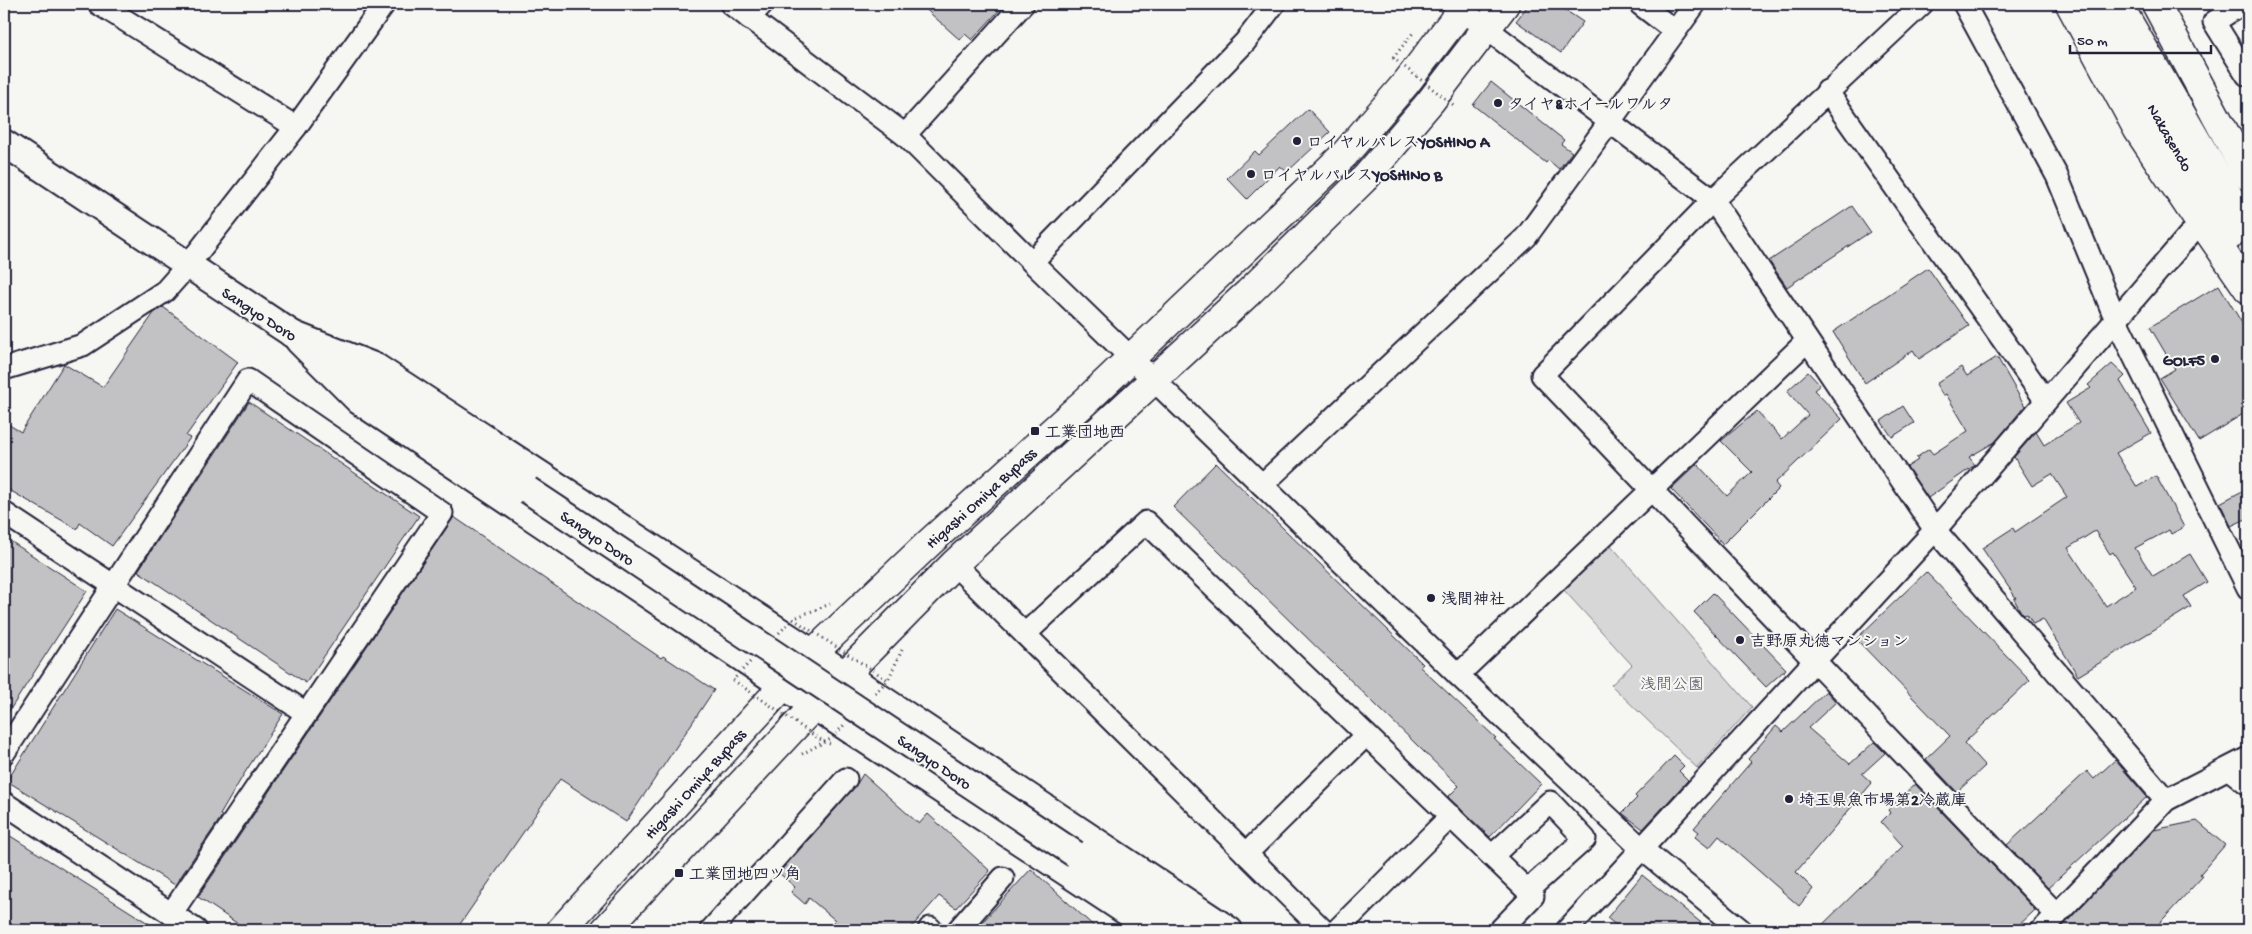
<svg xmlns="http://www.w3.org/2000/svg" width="2252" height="934" font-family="'Gochi Hand','Klee One',sans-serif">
	<rect width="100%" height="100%" fill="#f6f6f2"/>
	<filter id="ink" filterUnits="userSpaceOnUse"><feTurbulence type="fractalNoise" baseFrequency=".02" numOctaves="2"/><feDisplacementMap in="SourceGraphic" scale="10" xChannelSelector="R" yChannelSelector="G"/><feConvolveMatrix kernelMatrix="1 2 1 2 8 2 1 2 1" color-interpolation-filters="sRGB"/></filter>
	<g filter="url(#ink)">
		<polygon fill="#d7d7d7" stroke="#7c7c89" points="1609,543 1752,707 1697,768 1611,685 1632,665 1562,588"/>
		<g fill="#c2c2c4" stroke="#22223b" fill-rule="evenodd">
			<polygon points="920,4 1005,4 972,40 965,34 960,40"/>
			<polygon points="1529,4 1556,4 1583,22 1561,53 1516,21"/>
			<polygon points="1491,82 1564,140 1561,144 1572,152 1559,169 1548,160 1546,163 1473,105"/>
			<polygon points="1308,109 1330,132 1287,172 1280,166 1247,199 1227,178 1255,151 1259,155"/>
			<polygon points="1852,206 1870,232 1787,287 1769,261"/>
			<polygon points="1928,268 1969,326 1919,359 1913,350 1865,383 1833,332"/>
			<polygon points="2219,285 2248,333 2248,411 2199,441 2160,378 2175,369 2150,327"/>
			<polygon points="163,307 238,362 186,436 190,438 112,546 80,523 77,529 4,487 4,422 21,432 64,364 103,387 154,313"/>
			<polygon points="1997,357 2025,406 1995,442 1969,457 1975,465 1928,498 1907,467 1918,460 1916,458 1929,449 1933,454 1968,431 1946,394 1943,396 1936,384 1961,367 1967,376"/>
			<path d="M2112,364L2125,376L2120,381L2151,433L2116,453L2137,487L2156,476L2184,527L2171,534L2169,530L2135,548L2153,576L2190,554L2207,582L2184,596L2191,607L2078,676L2043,619L2033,624L2027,614L2024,615L2021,612L2014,599L2016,598L1982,548L2013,528L2015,532L2067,497L2052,474L2032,486L2014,457L2036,432L2044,445L2079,423L2066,403L2091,388L2088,385ZM2095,531L2110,554L2113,552L2136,587L2106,606L2068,548Z"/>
			<polygon points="1808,372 1820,385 1814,390 1842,419 1775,483 1779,488 1723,544 1671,489 1697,464 1727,496 1752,472 1721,441 1757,411 1782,439 1808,415 1787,391"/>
			<polygon points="249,402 419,516 306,683 138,571"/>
			<polygon points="1903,406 1914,423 1892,437 1881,421"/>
			<polygon points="1216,463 1423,664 1420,667 1496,738 1494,739 1541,784 1490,837 1448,797 1459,786 1173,507"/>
			<polygon points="2248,488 2248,518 2231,526 2220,503"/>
			<polygon points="454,517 661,658 663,656 714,690 626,822 560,779 456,930 247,930 198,897"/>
			<polygon points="4,537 87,591 4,719"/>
			<polygon points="1926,572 2030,680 1964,743 1985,766 1957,792 1926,759 1950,736 1856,639"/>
			<polygon points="1713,593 1786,669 1766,687 1694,612"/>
			<polygon points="115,609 283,714 244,774 220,815 222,816 175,885 7,781"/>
			<polygon points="1826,691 1836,702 1808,728 1850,764 1874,742 1885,753 1862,774 1872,783 1796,872 1813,889 1799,906 1719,836 1709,848 1695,837 1699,832 1694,828 1751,762 1748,759 1776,726 1783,732"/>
			<polygon points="1674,756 1684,766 1679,771 1688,780 1643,829 1622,813 1637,798 1635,796"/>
			<polygon points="2115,760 2147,797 2048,888 2007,845 2087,771 2094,779"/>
			<polygon points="863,774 919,824 928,814 990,871 956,908 939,896 909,930 826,930 835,920 809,898 805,904 791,892 795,887 779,873 855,787"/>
			<polygon points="1915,784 2035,910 2014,930 1817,930 1903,846 1881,822 1890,813 1888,810"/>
			<polygon points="2197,821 2225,845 2200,874 2203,876 2153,930 2059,930 2154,830"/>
			<polygon points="4,832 159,930 4,930"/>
			<polygon points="1031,869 1098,930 975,930"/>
			<polygon points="1642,875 1710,930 1622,930 1607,918"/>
		</g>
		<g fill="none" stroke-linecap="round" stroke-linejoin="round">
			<defs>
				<g id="minor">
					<polyline points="99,4 296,127"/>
					<polyline points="731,4 905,135 1032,262 1458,675 1642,849 1741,930"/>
					<polyline points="1454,4 1713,200 1935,530 2166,800"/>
					<polyline points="1640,4 1675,31"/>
					<polyline points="1922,4 1713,200 1542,375 2057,915"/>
					<polyline points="1964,4 2057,176 2116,320 2248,588"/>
					<polyline points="2242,4 2214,22 2247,75"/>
					<polyline points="749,18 762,4"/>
					<polyline points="1827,91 2046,401"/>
					<polyline points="905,135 1023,4"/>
					<polyline points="1032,262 1245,42 1274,4"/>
					<polyline points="4,369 83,345 165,291 188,265 296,127 384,4"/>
					<polyline points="1262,485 1526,237 1695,4"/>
					<polyline points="4,513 306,713"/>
					<polyline points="954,564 1323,930"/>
					<polyline points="1025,634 1146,522 1533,896 1500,930"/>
					<polyline points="1458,675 1807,341"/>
					<polyline points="4,753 248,380 442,513 171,914"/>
					<polyline points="2229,769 2248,784"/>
					<polyline points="4,803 196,930"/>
					<polyline points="1246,854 1366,735"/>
					<polyline points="1492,856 1550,802 1585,839 1528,890"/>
					<polyline points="711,930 846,779"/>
					<polyline points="929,930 930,928 932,930"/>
					<polyline points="958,930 1003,878"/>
					<polyline points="1337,930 1451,816"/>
					<polyline points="1567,930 1935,530 2189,235"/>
					<polyline points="2042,930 2166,800 2248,758"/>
				</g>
				<g id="major">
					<polyline points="4,143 306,343"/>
					<polyline points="292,334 376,367 813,653 1229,930"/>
					<polyline points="299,341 359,401 782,685 1154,930"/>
					<polyline points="339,365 528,490"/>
					<polyline points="1075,854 1192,930"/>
				</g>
				<g id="highway">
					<polyline points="2070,4 2138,130 2200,223 2208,231 2248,289"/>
					<polyline points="2096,4 2229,236"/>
					<polyline points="2118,4 2248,230"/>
					<polyline points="2156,4 2248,176"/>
					<polyline points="561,930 813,653 930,542 1086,401 1344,155 1406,83 1466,4"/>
					<polyline points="605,930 814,706 954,564 1248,293 1366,177 1430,102 1505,4"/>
				</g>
			</defs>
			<use href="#minor" stroke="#22223b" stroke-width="25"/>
			<use href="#major" stroke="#22223b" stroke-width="30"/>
			<use href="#highway" stroke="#22223b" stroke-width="31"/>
			<g stroke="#22223b" stroke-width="3" stroke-dasharray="1 4" stroke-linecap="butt">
				<polyline points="1393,58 1413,33"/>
				<polyline points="797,617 830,604"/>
				<polyline points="889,678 902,650"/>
				<polyline points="802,754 824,742"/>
			</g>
			<use href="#minor" stroke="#f6f6f2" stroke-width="21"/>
			<use href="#major" stroke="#f6f6f2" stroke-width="26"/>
			<use href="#highway" stroke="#f6f6f2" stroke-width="28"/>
			<defs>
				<polyline id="major-bridge" points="528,490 1075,854"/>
			</defs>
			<use href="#major-bridge" stroke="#22223b" stroke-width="30" stroke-linecap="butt"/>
			<g stroke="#22223b" stroke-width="3" stroke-dasharray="1 4" stroke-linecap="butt">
				<polyline points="1393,58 1456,107"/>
				<polyline points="779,633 793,619 888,680 873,695"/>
				<polyline points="750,662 733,680 824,742 833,745"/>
				<polyline points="824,742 831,739 844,725"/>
			</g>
			<use href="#major-bridge" stroke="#f6f6f2" stroke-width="26"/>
		</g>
	</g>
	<g fill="#22223b" stroke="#f6f6f2" stroke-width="2">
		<circle cx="1498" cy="103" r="5"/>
		<circle cx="1297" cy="141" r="5"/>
		<circle cx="1251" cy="174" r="5"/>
		<circle cx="2215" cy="359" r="5"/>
		<rect x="1030" y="426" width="10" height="10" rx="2.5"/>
		<circle cx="1431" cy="598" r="5"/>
		<circle cx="1740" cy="640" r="5"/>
		<circle cx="1789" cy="799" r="5"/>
		<rect x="674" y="868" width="10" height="10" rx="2.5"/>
	</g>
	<g text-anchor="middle" stroke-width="4" stroke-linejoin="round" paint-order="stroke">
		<g font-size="16" font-weight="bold" fill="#22223b" stroke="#f6f6f2" text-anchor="start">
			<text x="1508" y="109">タイヤ&amp;ホイールワルタ</text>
			<text x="1307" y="147">ロイヤルパレスYOSHINO A</text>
			<text x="1261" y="180">ロイヤルパレスYOSHINO B</text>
			<text x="2205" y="365" text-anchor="end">GOLF5</text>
			<text x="1045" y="437">工業団地西</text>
			<text x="1441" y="604">浅間神社</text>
			<text x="1750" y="646">吉野原丸徳マンション</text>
			<text x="1799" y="805">埼玉県魚市場第2冷蔵庫</text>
			<text x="689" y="879">工業団地四ツ角</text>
		</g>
		<g font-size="16" fill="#22223b" stroke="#f6f6f2">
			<text transform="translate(2171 137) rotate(60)" y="6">Nakasendo</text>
			<text transform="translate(260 313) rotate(33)" y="6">Sangyo Doro</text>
			<text transform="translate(980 497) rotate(-42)" y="6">Higashi Omiya Bypass</text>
			<text transform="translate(598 537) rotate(34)" y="6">Sangyo Doro</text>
			<text transform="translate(935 761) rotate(34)" y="6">Sangyo Doro</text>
			<text transform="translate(694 783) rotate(-48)" y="6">Higashi Omiya Bypass</text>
		</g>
		<g font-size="16" fill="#4f4f62" stroke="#f6f6f2">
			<text x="1672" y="689">浅間公園</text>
		</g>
	</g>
	<rect width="2252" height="934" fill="none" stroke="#f6f6f2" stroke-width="20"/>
	<rect x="10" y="10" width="2232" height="914" fill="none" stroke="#22223b" stroke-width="2" filter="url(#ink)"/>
	<path d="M2070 45v8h141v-8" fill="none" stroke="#22223b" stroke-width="2.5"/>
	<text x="2077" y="45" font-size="15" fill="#22223b" stroke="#f6f6f2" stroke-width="4" paint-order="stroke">50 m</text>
</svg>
